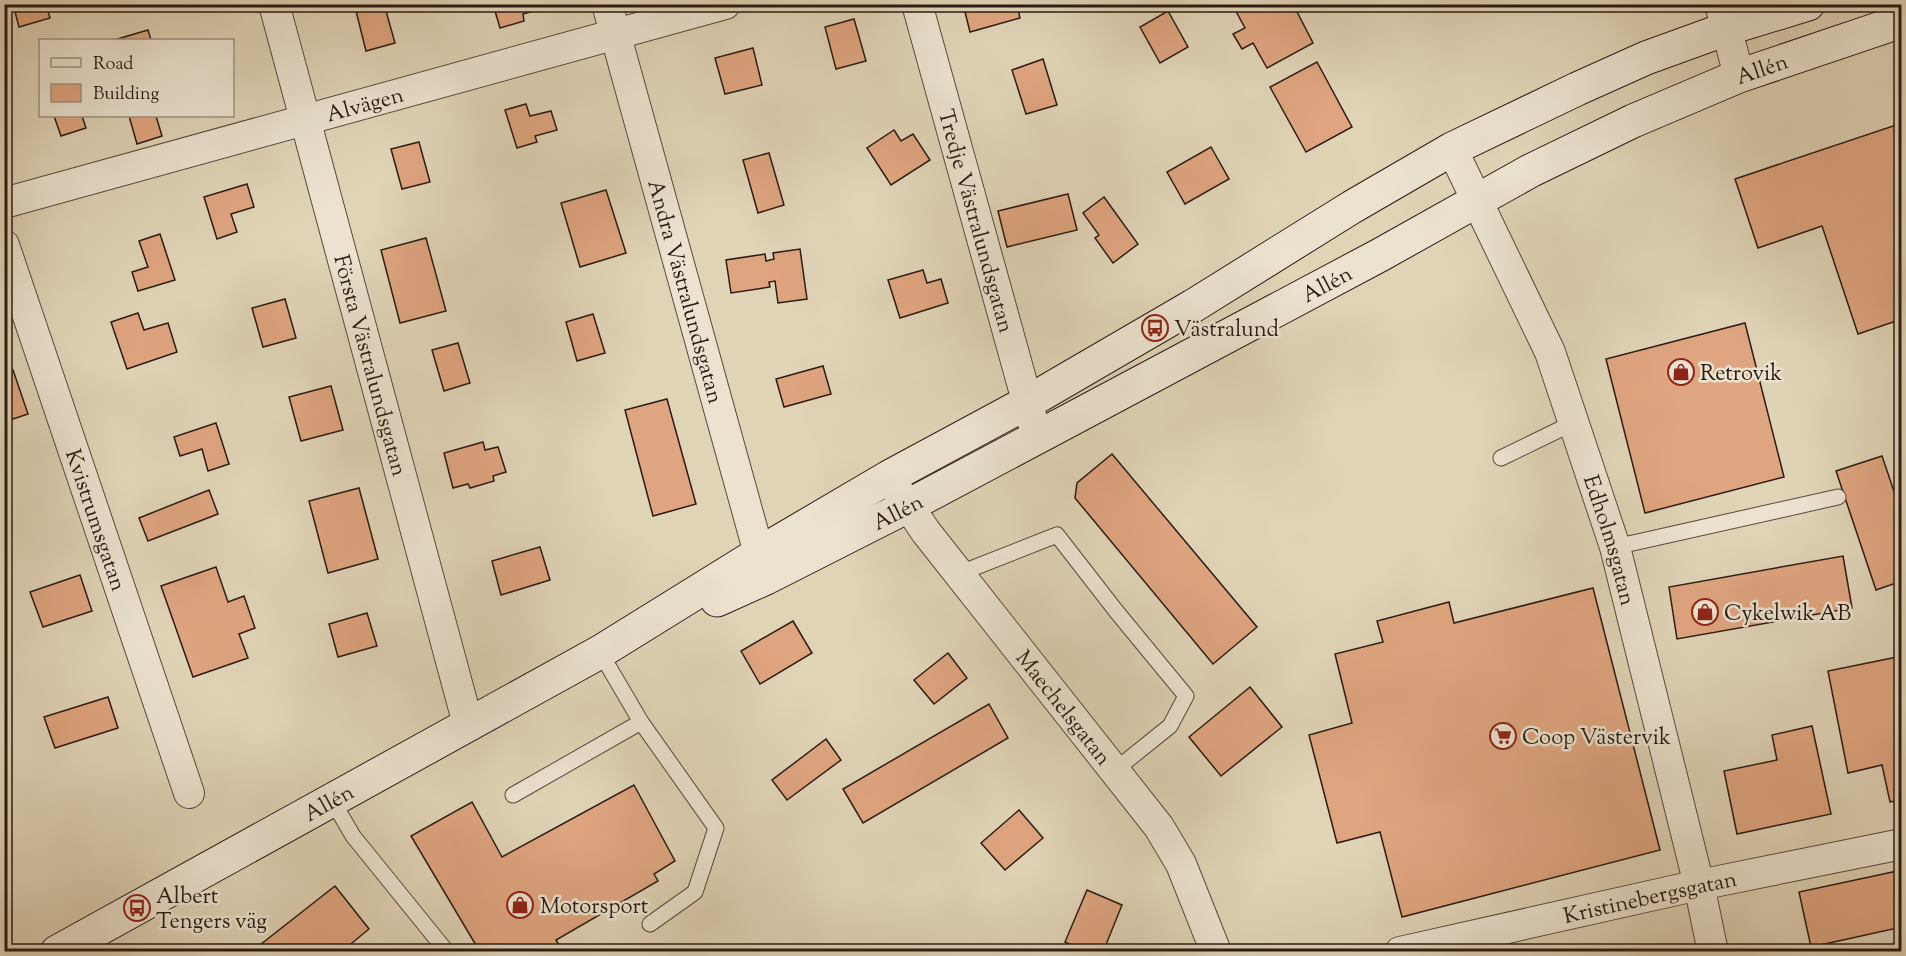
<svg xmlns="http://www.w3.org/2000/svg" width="1906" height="956" font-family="'Sorts Mill Goudy',serif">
	<rect width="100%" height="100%" fill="#e0d4b7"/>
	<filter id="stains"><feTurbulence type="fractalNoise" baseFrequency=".00333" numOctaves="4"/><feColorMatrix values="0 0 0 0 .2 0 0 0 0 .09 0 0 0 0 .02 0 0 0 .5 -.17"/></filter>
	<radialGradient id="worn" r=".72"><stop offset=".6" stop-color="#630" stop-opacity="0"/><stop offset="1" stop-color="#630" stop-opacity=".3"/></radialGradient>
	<g fill="#dfa580" stroke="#2b1b14" stroke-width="1.5">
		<polygon points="13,4 46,4 50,18 19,27"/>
		<polygon points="381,4 384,4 395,43 366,51 356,11"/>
		<polygon points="493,4 548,4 548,7 523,14 524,21 500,28"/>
		<polygon points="963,4 1017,4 1020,18 970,32"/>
		<polygon points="1232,4 1293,4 1313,43 1267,68 1253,43 1242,49 1233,34 1245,28"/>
		<polygon points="1168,11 1188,47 1160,63 1140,27"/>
		<polygon points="854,19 866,61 836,69 825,27"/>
		<polygon points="148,30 151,40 114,40"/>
		<polygon points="753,48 762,85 725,94 715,58"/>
		<polygon points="1043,59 1057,105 1026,114 1012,70"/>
		<polygon points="1317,62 1352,127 1306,152 1270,87"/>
		<polygon points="526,104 530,116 551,111 557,130 535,136 537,142 517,148 505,110"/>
		<polygon points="54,116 82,116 86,128 61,136"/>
		<polygon points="129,116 156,116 162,136 137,144"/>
		<polygon points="1902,123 1902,319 1858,334 1822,226 1758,248 1735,179"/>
		<polygon points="894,130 901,141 913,134 930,160 891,185 867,148"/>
		<polygon points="419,142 430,182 402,189 391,149"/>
		<polygon points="1211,147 1229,179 1185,204 1167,172"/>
		<polygon points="769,153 784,205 758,213 743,160"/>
		<polygon points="247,184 254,207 231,214 237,232 217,239 204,197"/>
		<polygon points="606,190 626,253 580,267 561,203"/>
		<polygon points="1068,194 1077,230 1007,247 998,211"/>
		<polygon points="1104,197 1138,244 1113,263 1095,238 1099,235 1083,213"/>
		<polygon points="160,234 175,280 138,291 132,272 148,267 139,241"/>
		<polygon points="426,238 446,311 400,323 381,250"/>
		<polygon points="800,249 807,299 778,303 775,281 769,282 770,287 731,293 726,260 765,254 766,261 774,259 773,253"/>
		<polygon points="923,270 927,283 941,279 948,303 900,318 888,280"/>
		<polygon points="285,299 296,338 263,347 252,308"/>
		<polygon points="138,313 144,330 168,323 177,352 127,369 111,322"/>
		<polygon points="593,314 605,353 577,361 566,322"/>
		<polygon points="1745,323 1784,477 1645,513 1606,359"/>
		<polygon points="458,343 470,383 444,391 432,350"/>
		<polygon points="823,366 831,394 784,407 776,379"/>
		<polygon points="13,370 28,414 4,422 4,373"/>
		<polygon points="331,386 343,430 301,441 289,397"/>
		<polygon points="667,399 696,504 653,516 625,410"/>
		<polygon points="216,423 229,464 208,471 202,449 180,456 174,437"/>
		<polygon points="483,442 485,450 498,447 506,472 493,476 494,481 470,488 468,484 453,488 444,453"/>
		<polygon points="1112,454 1257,627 1213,664 1075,498 1077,483"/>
		<polygon points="1882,456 1902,515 1902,581 1876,590 1836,471"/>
		<polygon points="359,488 378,559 328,573 309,501"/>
		<polygon points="209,490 218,514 148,541 139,518"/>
		<polygon points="540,547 550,580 501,595 492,561"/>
		<polygon points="1843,556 1852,608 1677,639 1669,587"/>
		<polygon points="216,567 228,602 244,596 255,628 239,634 248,658 193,677 161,586"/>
		<polygon points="80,575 92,611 43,627 30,592"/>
		<polygon points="1593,588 1660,850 1402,917 1380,832 1337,843 1309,735 1352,723 1335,654 1383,642 1377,621 1449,602 1454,623"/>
		<polygon points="367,613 377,646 338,657 329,624"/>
		<polygon points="793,621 812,653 760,684 741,651"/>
		<polygon points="948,653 967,678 934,704 914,680"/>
		<polygon points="1902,656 1902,800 1890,802 1882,765 1848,773 1828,671"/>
		<polygon points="1250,687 1282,727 1221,776 1189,737"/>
		<polygon points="108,697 118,728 55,748 44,717"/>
		<polygon points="989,704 1008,738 863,823 843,789"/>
		<polygon points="1812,726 1831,814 1737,834 1724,771 1777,760 1772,735"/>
		<polygon points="826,739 841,760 787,800 772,780"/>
		<polygon points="634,785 675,861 654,874 658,881 556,940 561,948 556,952 480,952 411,836 472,802 502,857"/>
		<polygon points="1019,810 1043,838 1005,870 981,843"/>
		<polygon points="1902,870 1902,927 1811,947 1799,892"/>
		<polygon points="335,886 369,929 341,952 251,952"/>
		<polygon points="1087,890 1122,905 1103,952 1087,952 1065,942"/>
	</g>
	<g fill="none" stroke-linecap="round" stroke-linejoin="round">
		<defs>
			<g id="lane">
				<polyline points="1501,458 1573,423"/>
				<polyline points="1615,547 1838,497"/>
				<polyline points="958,574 1057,535 1116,611 1186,696 1170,726 1114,771"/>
				<polyline points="600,652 641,722 716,828 695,892 650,924"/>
				<polyline points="513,795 641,722"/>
				<polyline points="332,800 353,836 447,952"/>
			</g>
			<g id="street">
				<path id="s1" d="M274,4L468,724"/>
				<path id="s2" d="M607,4L765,575"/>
				<path id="s3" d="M917,4L1037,437"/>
				<polyline points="1720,4 1739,76"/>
				<path id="s4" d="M1452,149L1550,352L1615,547L1699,885L1713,952"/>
				<path id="s5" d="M4,203L725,4"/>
				<path id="s6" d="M4,245L189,793"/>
				<path id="s7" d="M894,485L926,532L1159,827L1181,864L1216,952"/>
				<path id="s8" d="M1400,952L1699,885L1902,844"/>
			</g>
			<g id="secondary">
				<path id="s9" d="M717,600L766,578L908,506L1380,255L1530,171L1633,121L1739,76L1902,21"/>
				<path id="s10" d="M57,952L600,652L758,554L889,477L1028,402L1193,306L1352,207L1452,149L1577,89L1646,58L1726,29L1808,4"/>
			</g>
		</defs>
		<use href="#lane" stroke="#58493d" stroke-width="17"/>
		<use href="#street" stroke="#58493d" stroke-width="32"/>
		<use href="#secondary" stroke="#2b1b14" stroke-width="35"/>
		<use href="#lane" stroke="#ebe3d0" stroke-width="15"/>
		<use href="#street" stroke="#ebe3d0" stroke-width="30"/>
		<use href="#secondary" stroke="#ebe3d0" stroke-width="33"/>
	</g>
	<defs>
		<symbol id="bus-ring" viewBox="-11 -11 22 22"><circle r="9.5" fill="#ebe3d0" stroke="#8f2418" stroke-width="1.5"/><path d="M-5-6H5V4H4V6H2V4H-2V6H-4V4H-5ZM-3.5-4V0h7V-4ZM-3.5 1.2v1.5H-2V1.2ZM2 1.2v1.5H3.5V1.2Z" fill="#8f2418"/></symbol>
		<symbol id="shop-ring" viewBox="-11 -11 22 22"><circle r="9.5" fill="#ebe3d0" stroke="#8f2418" stroke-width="1.5"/><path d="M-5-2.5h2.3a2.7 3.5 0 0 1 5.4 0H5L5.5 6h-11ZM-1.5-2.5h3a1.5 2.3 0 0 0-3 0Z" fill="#8f2418"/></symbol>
		<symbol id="supermarket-ring" viewBox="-11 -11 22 22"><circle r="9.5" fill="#ebe3d0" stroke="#8f2418" stroke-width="1.5"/><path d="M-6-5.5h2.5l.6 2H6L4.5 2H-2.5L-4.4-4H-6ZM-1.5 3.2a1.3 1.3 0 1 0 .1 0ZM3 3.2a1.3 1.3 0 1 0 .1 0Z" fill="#8f2418"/></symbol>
	</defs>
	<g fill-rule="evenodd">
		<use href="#bus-ring" x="1140" y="313" width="30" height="30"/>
		<use href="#shop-ring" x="1666" y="357" width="30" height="30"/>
		<use href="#shop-ring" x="1690" y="597" width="30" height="30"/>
		<use href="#supermarket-ring" x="1488" y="721" width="30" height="30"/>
		<use href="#shop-ring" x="505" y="890" width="30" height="30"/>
		<use href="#bus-ring" x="122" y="893" width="30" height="30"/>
	</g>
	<g text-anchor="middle" stroke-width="5" stroke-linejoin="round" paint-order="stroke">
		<g font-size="22" fill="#2b1b14" stroke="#ebe3d0">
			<text dy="8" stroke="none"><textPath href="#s9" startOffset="1173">Allén</textPath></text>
			<text dy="8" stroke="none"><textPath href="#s5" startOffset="374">Alvägen</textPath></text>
			<text dy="8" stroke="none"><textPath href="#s3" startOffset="225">Tredje Västralundsgatan</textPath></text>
			<text dy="8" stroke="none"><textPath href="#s9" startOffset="687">Allén</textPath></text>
			<text dy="8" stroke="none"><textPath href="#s2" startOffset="298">Andra Västralundsgatan</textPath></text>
			<text dy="8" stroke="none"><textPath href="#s1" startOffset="374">Första Västralundsgatan</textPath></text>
			<text dy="8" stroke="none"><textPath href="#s9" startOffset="201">Allén</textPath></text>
			<text dy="8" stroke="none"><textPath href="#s6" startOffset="290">Kvistrumsgatan</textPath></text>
			<text dy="8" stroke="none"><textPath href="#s4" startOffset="423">Edholmsgatan</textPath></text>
			<text dy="8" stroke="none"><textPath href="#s7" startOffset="280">Maechelsgatan</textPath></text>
			<text dy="8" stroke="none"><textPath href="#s10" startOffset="310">Allén</textPath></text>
			<text dy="8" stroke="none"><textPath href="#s8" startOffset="256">Kristinebergsgatan</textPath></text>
		</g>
		<g font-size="22" fill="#2b1b14" stroke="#ebe3d0" text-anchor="start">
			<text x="1174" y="336">Västralund</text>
			<text x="1700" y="380">Retrovik</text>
			<text x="1724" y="620">Cykelwik AB</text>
			<text x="1522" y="744">Coop Västervik</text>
			<text x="156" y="903">Albert<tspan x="156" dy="25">Tengers väg</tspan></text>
			<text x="540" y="913">Motorsport</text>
		</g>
	</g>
	<rect width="1906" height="956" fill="none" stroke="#e0d4b7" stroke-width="24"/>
	<rect x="6" y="6" width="1894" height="944" fill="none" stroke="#2b1b14" stroke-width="3"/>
	<rect x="12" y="12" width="1882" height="932" fill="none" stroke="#2b1b14" stroke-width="1.5"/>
	<rect x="39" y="39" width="195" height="78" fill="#ebe3d0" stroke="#9e9385" stroke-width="1.5"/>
	<rect x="51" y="58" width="30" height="9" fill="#ebe3d0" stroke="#9e9385" stroke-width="1.5"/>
	<text x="93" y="69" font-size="18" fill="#2b1b14">Road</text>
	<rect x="51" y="84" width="30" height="18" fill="#dfa580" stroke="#9e9385" stroke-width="1.5"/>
	<text x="93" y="99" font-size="18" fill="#2b1b14">Building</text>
	<rect width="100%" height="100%" filter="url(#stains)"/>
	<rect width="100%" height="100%" fill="url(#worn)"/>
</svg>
